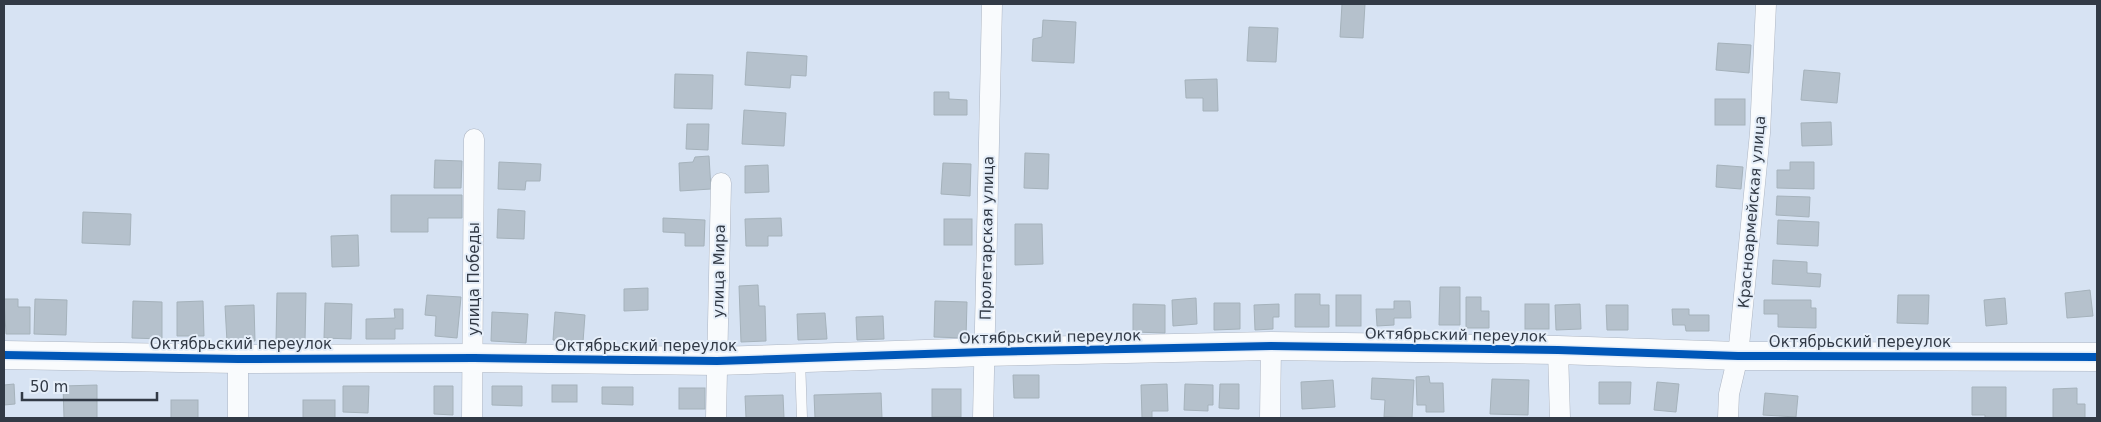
<svg xmlns="http://www.w3.org/2000/svg" width="2101" height="422" font-family="'DejaVu Sans',sans-serif">
	<rect width="100%" height="100%" fill="#d7e3f3"/>
	<g fill="#b5c1cc" stroke="#a5b2bb">
		<polygon points="1342,4 1365,4 1363,38 1340,37"/>
		<polygon points="1043,20 1076,22 1074,63 1032,61 1033,39 1042,37"/>
		<polygon points="1249,27 1278,28 1276,62 1247,61"/>
		<polygon points="1718,43 1751,45 1749,73 1716,70"/>
		<polygon points="747,52 807,56 806,76 791,75 790,88 745,85"/>
		<polygon points="1804,70 1840,73 1837,103 1801,100"/>
		<polygon points="675,74 713,75 712,109 674,108"/>
		<polygon points="1217,79 1218,111 1203,111 1203,98 1186,98 1185,80"/>
		<polygon points="934,92 949,92 949,99 967,100 967,115 934,115"/>
		<rect x="1715" y="99" width="30" height="26"/>
		<polygon points="744,110 786,113 784,146 742,144"/>
		<polygon points="1831,122 1832,145 1802,146 1801,123"/>
		<polygon points="687,124 709,124 708,150 686,149"/>
		<polygon points="1025,153 1049,154 1048,189 1024,188"/>
		<polygon points="709,156 711,189 680,191 679,163 693,162 695,157"/>
		<polygon points="435,160 462,161 461,188 434,188"/>
		<polygon points="499,162 541,164 540,181 526,181 525,190 498,189"/>
		<polygon points="1790,162 1814,162 1814,189 1777,188 1777,170 1790,170"/>
		<polygon points="943,163 971,164 970,196 941,194"/>
		<polygon points="768,165 769,192 745,193 745,166"/>
		<polygon points="1717,165 1743,167 1741,189 1716,187"/>
		<polygon points="391,195 462,195 462,218 428,218 428,232 391,232"/>
		<polygon points="1777,196 1810,197 1809,217 1776,215"/>
		<polygon points="498,209 525,211 524,239 497,238"/>
		<polygon points="83,212 131,214 130,245 82,243"/>
		<polygon points="663,218 705,220 704,246 685,246 685,233 663,232"/>
		<polygon points="781,218 782,236 768,236 768,246 746,246 745,219"/>
		<rect x="944" y="219" width="28" height="26"/>
		<polygon points="1778,220 1819,222 1818,246 1777,244"/>
		<polygon points="1015,224 1042,224 1043,264 1015,265"/>
		<polygon points="358,235 359,266 332,267 331,236"/>
		<polygon points="1773,260 1807,262 1807,273 1821,274 1820,287 1772,284"/>
		<polygon points="758,285 759,306 765,306 766,341 741,342 739,286"/>
		<polygon points="1440,287 1460,287 1460,325 1439,325"/>
		<polygon points="648,288 648,310 624,311 624,289"/>
		<polygon points="2090,290 2093,316 2067,318 2065,293"/>
		<polygon points="277,293 306,293 305,342 276,341"/>
		<polygon points="1295,294 1320,294 1320,305 1329,305 1329,327 1295,327"/>
		<polygon points="427,295 461,297 457,338 435,336 436,316 425,315"/>
		<rect x="1336" y="295" width="25" height="31"/>
		<polygon points="1898,295 1929,295 1928,324 1897,323"/>
		<polygon points="1466,297 1481,297 1481,311 1489,311 1489,328 1466,328"/>
		<polygon points="1196,298 1197,324 1173,326 1172,300"/>
		<polygon points="2005,298 2007,324 1986,326 1984,300"/>
		<polygon points="4,299 18,299 18,307 30,307 30,334 6,334"/>
		<polygon points="35,299 67,300 66,335 34,334"/>
		<polygon points="1764,300 1811,300 1811,308 1816,308 1816,328 1778,327 1778,314 1764,314"/>
		<polygon points="133,301 162,302 162,339 132,338"/>
		<polygon points="203,301 204,336 177,336 177,302"/>
		<polygon points="935,301 967,302 966,338 934,337"/>
		<polygon points="1394,301 1410,301 1411,318 1394,318 1394,325 1377,326 1376,309 1394,309"/>
		<polygon points="325,303 352,304 351,339 324,338"/>
		<polygon points="1214,303 1240,303 1240,329 1214,330"/>
		<polygon points="1133,304 1165,305 1165,333 1133,332"/>
		<polygon points="1279,304 1279,317 1273,317 1273,329 1255,330 1254,305"/>
		<rect x="1525" y="304" width="24" height="25"/>
		<polygon points="1580,304 1581,329 1556,330 1555,305"/>
		<polygon points="254,305 255,341 227,342 225,306"/>
		<polygon points="1606,305 1628,305 1628,330 1607,330"/>
		<polygon points="394,309 403,309 403,329 395,329 395,339 366,339 366,319 395,318"/>
		<polygon points="1672,309 1689,309 1689,315 1709,315 1709,331 1686,331 1685,325 1673,325"/>
		<polygon points="492,312 528,314 526,343 491,341"/>
		<polygon points="555,312 585,315 583,342 553,340"/>
		<polygon points="825,313 827,339 798,340 797,314"/>
		<polygon points="883,316 884,339 857,340 856,317"/>
		<polygon points="1013,375 1039,375 1039,398 1014,398"/>
		<polygon points="1429,376 1430,383 1443,383 1444,412 1426,412 1426,405 1417,405 1416,377"/>
		<polygon points="1372,378 1414,380 1412,418 1384,417 1385,400 1371,399"/>
		<polygon points="1492,379 1529,380 1528,415 1490,414"/>
		<polygon points="1333,380 1335,407 1302,409 1301,382"/>
		<polygon points="1599,382 1631,382 1630,404 1599,404"/>
		<polygon points="1657,382 1679,384 1676,412 1654,410"/>
		<polygon points="14,384 15,404 4,405 4,385"/>
		<polygon points="1167,384 1168,411 1152,411 1152,418 1142,418 1141,385"/>
		<polygon points="1185,384 1213,385 1213,405 1208,405 1208,411 1184,410"/>
		<polygon points="1220,384 1239,384 1239,409 1219,408"/>
		<polygon points="97,385 97,418 64,418 63,386"/>
		<rect x="552" y="385" width="25" height="17"/>
		<polygon points="343,386 369,386 368,413 343,412"/>
		<polygon points="434,386 453,386 453,415 434,414"/>
		<polygon points="492,386 522,386 522,406 492,405"/>
		<polygon points="602,387 633,387 633,405 602,404"/>
		<polygon points="1972,387 2006,387 2006,418 1985,418 1985,415 1972,415"/>
		<rect x="679" y="388" width="26" height="21"/>
		<polygon points="2077,388 2077,404 2085,404 2085,418 2053,418 2053,389"/>
		<rect x="932" y="389" width="29" height="28"/>
		<polygon points="881,393 882,418 815,418 814,395"/>
		<polygon points="1765,393 1798,396 1796,417 1763,415"/>
		<polygon points="783,395 784,418 746,418 745,396"/>
		<rect x="171" y="400" width="27" height="18"/>
		<rect x="303" y="400" width="32" height="18"/>
	</g>
	<g fill="none" stroke-linecap="round" stroke-linejoin="round">
		<defs>
			<polyline id="lane" points="800,359 802,418"/>
			<g id="street">
				<polyline points="1558,350 1560,418"/>
				<polyline points="238,418 238,359"/>
				<polyline points="472,418 474,139"/>
				<polyline points="716,418 721,183"/>
				<polyline points="983,418 992,4"/>
				<polyline points="1270,418 1271,346"/>
				<polyline points="1728,418 1729,394 1738,356 1760,133 1766,4"/>
			</g>
			<polyline id="secondary" points="4,355 238,359 474,358 717,361 984,352 1271,346 1558,350 1738,356 2097,357"/>
		</defs>
		<use href="#lane" stroke="#aeb6c3" stroke-width="11"/>
		<use href="#street" stroke="#aeb6c3" stroke-width="21"/>
		<use href="#secondary" stroke="#aeb6c3" stroke-width="29"/>
		<use href="#lane" stroke="#f9fbfd" stroke-width="10"/>
		<use href="#street" stroke="#f9fbfd" stroke-width="20"/>
		<use href="#secondary" stroke="#f9fbfd" stroke-width="28"/>
		<defs>
			<polyline id="cycleway" points="4,355 238,359 474,358 717,361 984,352 1271,346 1558,350 1738,356 2097,357"/>
		</defs>
		<use href="#cycleway" stroke="#e5eef9" stroke-width="11"/>
		<use href="#cycleway" stroke="#0057b8" stroke-width="8"/>
	</g>
	<g text-anchor="middle" stroke-width="4" stroke-linejoin="round" paint-order="stroke">
		<g font-size="15" fill="#323a46" stroke="#e5eef9">
			<text transform="translate(1752 212) rotate(-85)" y="5">Красноармейская улица</text>
			<text transform="translate(987 238) rotate(-89)" y="5">Пролетарская улица</text>
			<text transform="translate(719 271) rotate(-89)" y="5">улица Мира</text>
			<text transform="translate(474 279) rotate(-90)" y="5">улица Победы</text>
			<text transform="translate(1456 335) rotate(1)" y="5">Октябрьский переулок</text>
			<text transform="translate(1050 337) rotate(-1)" y="5">Октябрьский переулок</text>
			<text x="1860" y="347">Октябрьский переулок</text>
			<text x="241" y="349">Октябрьский переулок</text>
			<text x="646" y="351">Октябрьский переулок</text>
		</g>
	</g>
	<rect width="2101" height="422" fill="none" stroke="#323a46" stroke-width="10"/>
	<path d="M22 392v8h135v-8" fill="none" stroke="#323a46" stroke-width="2.5"/>
	<text x="30" y="392" font-size="15" fill="#323a46" stroke="#e5eef9" stroke-width="4" paint-order="stroke">50 m</text>
</svg>
